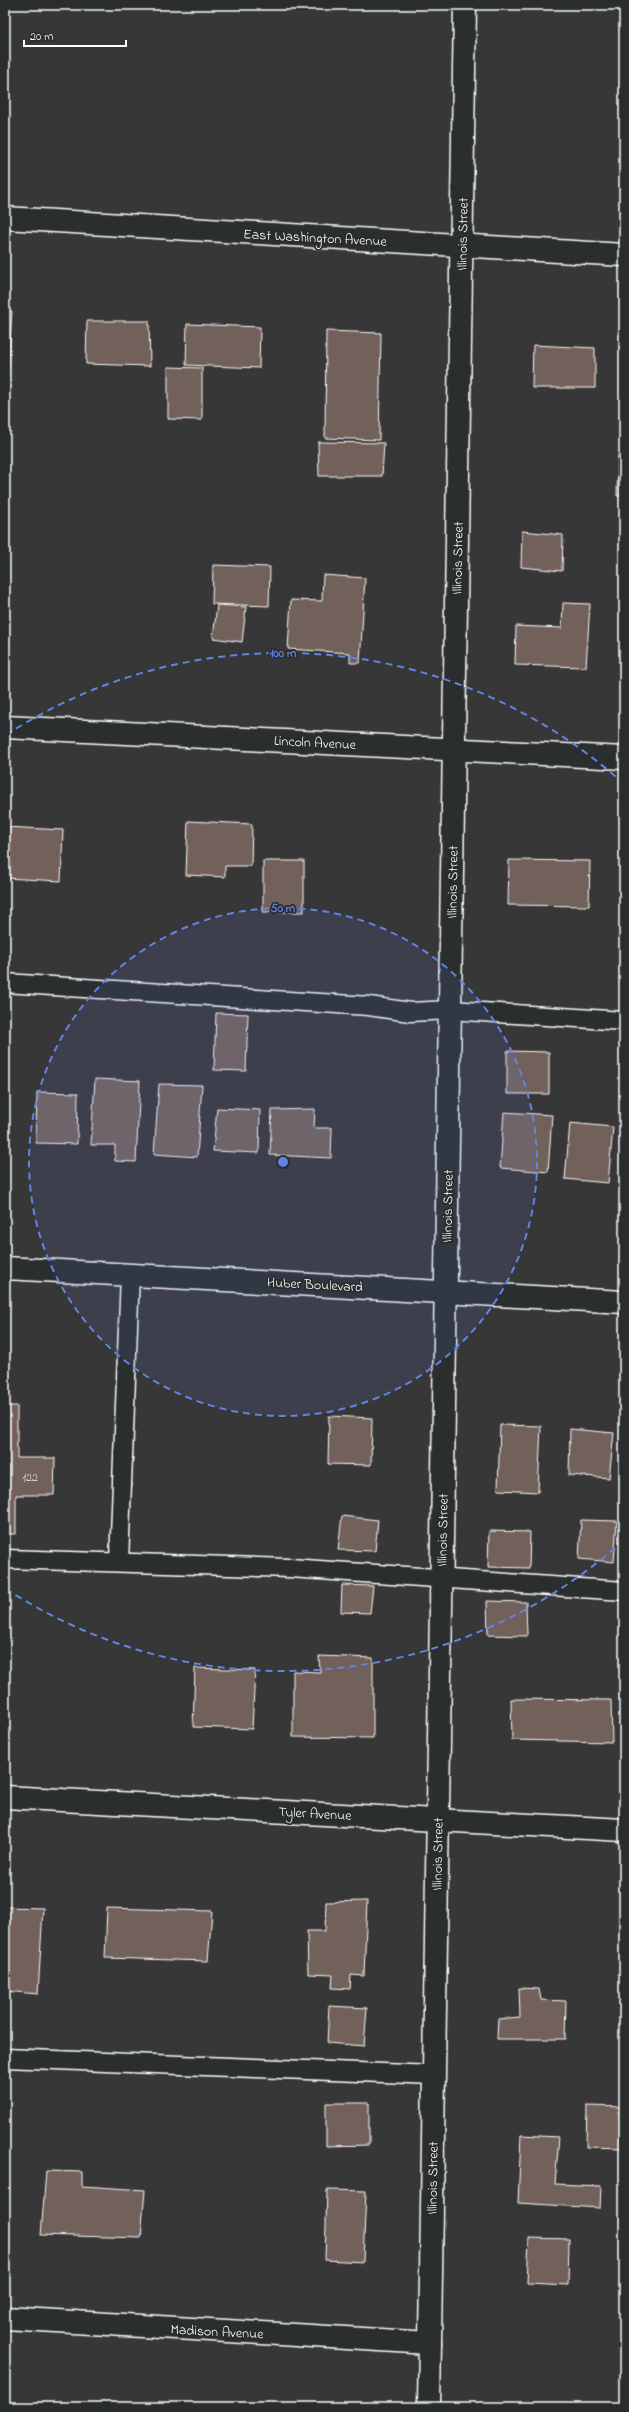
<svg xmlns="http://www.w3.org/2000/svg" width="629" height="2412" font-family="'Indie Flower',sans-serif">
	<rect width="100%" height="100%" fill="#383737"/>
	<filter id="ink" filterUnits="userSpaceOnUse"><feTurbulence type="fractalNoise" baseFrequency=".025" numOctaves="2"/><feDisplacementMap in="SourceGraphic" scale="8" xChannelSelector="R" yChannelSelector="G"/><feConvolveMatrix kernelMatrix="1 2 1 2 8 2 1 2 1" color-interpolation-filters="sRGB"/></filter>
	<g filter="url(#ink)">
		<g fill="#72605a" stroke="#fff">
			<polygon points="5,311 12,311 8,377 5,377"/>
			<polygon points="87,321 149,321 150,366 86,364"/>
			<polygon points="187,324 260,327 259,368 186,365"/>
			<polygon points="326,331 381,333 379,440 325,438"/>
			<polygon points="533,345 595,348 595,388 532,388"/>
			<polygon points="168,367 202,368 202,420 168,419"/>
			<polygon points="318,442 384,443 382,476 319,476"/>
			<polygon points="618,455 624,455 624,496 617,496"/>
			<polygon points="522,531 563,535 562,571 521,567"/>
			<polygon points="213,565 270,567 269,606 212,604"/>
			<polygon points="323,575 365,578 360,663 350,663 350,653 288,649 291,600 322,601"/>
			<polygon points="563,603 590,604 586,667 515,665 516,626 562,628"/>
			<polygon points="217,605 246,607 242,642 213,638"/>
			<polygon points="188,821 252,824 251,866 225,866 225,877 186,875"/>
			<polygon points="5,827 63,830 61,881 5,878"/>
			<polygon points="509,860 590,861 589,906 508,905"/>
			<rect x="263" y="861" width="41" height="51"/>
			<polygon points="216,1013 248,1014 246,1071 214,1070"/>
			<polygon points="507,1051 549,1052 549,1094 507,1094"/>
			<polygon points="95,1079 140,1081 136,1162 115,1161 115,1145 91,1145"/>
			<polygon points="159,1084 202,1085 197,1157 154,1154"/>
			<polygon points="37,1092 78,1093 77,1144 36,1143"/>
			<polygon points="217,1108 260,1110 259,1153 213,1151"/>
			<polygon points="315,1109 314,1128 332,1128 331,1158 270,1155 272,1110"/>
			<polygon points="504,1112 552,1115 548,1172 500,1168"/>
			<polygon points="570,1123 613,1127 608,1183 565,1179"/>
			<polygon points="5,1406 17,1406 17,1458 55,1458 54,1495 16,1495 16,1534 5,1534"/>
			<polygon points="329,1416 372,1418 371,1465 328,1464"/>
			<polygon points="500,1425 541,1426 538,1492 498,1490"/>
			<polygon points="570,1429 614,1433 609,1478 569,1475"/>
			<polygon points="342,1516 378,1520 375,1551 338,1550"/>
			<polygon points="581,1520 617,1521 614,1562 579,1559"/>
			<polygon points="489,1531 530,1532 529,1568 488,1567"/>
			<polygon points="342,1585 373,1586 370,1613 341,1612"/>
			<polygon points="487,1601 526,1602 527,1636 488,1635"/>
			<polygon points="319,1656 373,1658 373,1738 293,1737 293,1671 320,1672"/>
			<polygon points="195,1668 255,1670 252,1729 193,1727"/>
			<polygon points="511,1699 611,1700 612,1742 512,1740"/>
			<polygon points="367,1901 364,1976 351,1975 350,1989 332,1988 333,1975 308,1974 307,1931 325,1931 326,1902"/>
			<polygon points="5,1907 43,1908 38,1994 5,1991"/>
			<polygon points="107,1908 212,1911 208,1961 105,1958"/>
			<polygon points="519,1988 539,1989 541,2000 566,2001 565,2039 497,2039 498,2019 520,2017"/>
			<polygon points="329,2006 367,2008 364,2046 327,2043"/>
			<polygon points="326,2103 369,2103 369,2145 326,2146"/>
			<polygon points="587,2106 624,2107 624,2148 586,2147"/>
			<polygon points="521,2135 559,2137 555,2184 601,2186 600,2208 518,2203"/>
			<polygon points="46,2171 82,2172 82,2186 145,2190 141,2238 41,2235"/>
			<polygon points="327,2190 366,2191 363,2262 325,2260"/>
			<polygon points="529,2238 569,2239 568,2285 527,2283"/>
		</g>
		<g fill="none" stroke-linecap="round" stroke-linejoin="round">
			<defs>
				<g id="service">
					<polyline points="5,983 369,1006 410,1012 450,1010 624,1021"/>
					<polyline points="5,1559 290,1568 624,1591"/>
					<polyline points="119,1562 130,1274"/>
					<polyline points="5,2058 434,2075"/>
				</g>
				<g id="minor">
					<polyline points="5,218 624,255"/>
					<polyline points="5,727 624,758"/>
					<polyline points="5,1268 624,1302"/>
					<polyline points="5,1797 624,1830"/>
					<polyline points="5,2318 430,2343"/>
					<polyline points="429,2407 465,5"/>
				</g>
			</defs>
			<use href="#service" stroke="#fff" stroke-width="21"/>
			<use href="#minor" stroke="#fff" stroke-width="25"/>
			<use href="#service" stroke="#2a2d2e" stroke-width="18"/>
			<use href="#minor" stroke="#2a2d2e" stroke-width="22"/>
		</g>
	</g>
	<circle cx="283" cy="1162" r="254" fill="#6183e4" fill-opacity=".12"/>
	<g fill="none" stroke="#6183e4" stroke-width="2" stroke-dasharray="7 5">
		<circle cx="283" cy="1162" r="254"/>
		<path d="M624 1540A509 509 0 0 1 6 1589M6 735A509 509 0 0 1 624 784"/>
	</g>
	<g text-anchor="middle" stroke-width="3.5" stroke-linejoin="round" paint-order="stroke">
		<g font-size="12" fill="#dcd7d6">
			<text x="30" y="1481">122</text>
		</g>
		<g font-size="14" fill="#fff" stroke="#2a2d2e">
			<text transform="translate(462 234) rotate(-89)" y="5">Illinois Street</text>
			<text transform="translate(315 237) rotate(3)" y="5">East Washington Avenue</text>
			<text transform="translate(457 558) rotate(-89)" y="5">Illinois Street</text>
			<text transform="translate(315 742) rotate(3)" y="5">Lincoln Avenue</text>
			<text transform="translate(452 882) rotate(-89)" y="5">Illinois Street</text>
			<text transform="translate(447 1206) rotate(-89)" y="5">Illinois Street</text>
			<text transform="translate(315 1284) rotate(3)" y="5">Huber Boulevard</text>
			<text transform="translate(442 1530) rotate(-89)" y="5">Illinois Street</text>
			<text transform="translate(315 1813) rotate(3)" y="5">Tyler Avenue</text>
			<text transform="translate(437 1854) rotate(-89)" y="5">Illinois Street</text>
			<text transform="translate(432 2178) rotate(-89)" y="5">Illinois Street</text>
			<text transform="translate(217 2331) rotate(3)" y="5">Madison Avenue</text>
		</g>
	</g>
	<circle cx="283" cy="1162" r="6" fill="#6183e4" stroke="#2a2d2e" stroke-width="2"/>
	<g font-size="12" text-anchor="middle" font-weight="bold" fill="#6183e4" stroke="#2a2d2e" stroke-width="3.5" stroke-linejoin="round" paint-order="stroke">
		<text x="283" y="657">100 m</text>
		<text x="283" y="912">50 m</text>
	</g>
	<rect width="629" height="2412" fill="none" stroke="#2a2d2e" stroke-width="20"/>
	<rect x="10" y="10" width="609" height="2392" fill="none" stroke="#fff" stroke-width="1.5" filter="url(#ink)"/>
	<path d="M24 40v6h102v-6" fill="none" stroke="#ffffff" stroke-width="2"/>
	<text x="30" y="40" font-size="12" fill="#ffffff" stroke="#2a2d2e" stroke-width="3" paint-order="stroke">20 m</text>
</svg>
